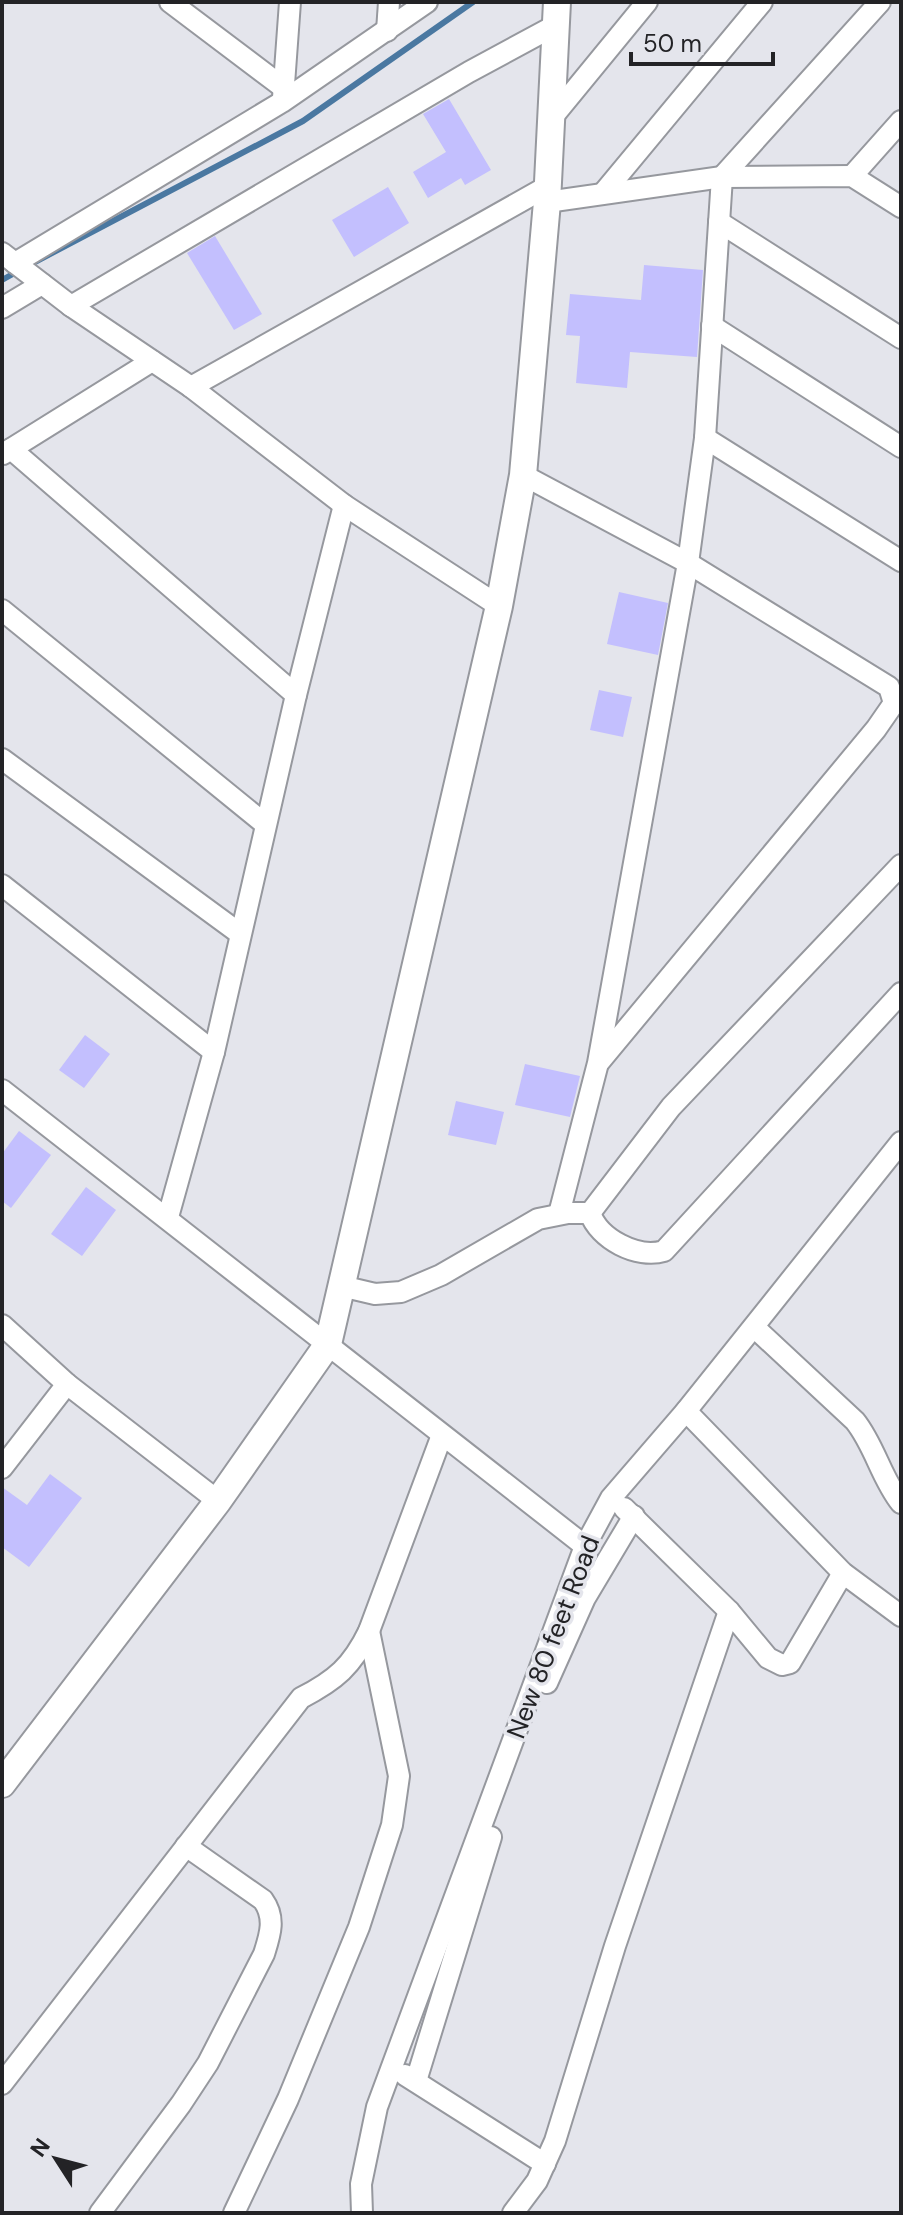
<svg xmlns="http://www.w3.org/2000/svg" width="903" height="2215" font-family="'DM Sans',sans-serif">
	<rect width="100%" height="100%" fill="#e4e5ec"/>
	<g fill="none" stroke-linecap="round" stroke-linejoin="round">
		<g stroke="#4a78a1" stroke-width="6">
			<polyline points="33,263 303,121 473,2"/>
			<polyline points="2,280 20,270"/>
		</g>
	</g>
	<g fill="#c3bffe">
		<polygon points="449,99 491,170 465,185 461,178 428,198 413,172 446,152 423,114"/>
		<polygon points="388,187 409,223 354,257 332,220"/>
		<polygon points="215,236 262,314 234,330 187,253"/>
		<polygon points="644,265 703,270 697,357 630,352 627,388 576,383 580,336 566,335 570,294 641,300"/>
		<polygon points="619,592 668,603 658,655 607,644"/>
		<polygon points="599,690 632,697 623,737 590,730"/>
		<polygon points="85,1035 110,1054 84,1088 59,1070"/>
		<polygon points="525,1064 580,1076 570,1117 515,1105"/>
		<polygon points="456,1101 504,1112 496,1145 448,1135"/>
		<polygon points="19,1131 51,1155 11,1208 2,1201 2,1154"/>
		<polygon points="86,1187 116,1210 82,1256 51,1234"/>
		<polygon points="50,1474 82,1498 29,1567 2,1547 2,1487 27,1505"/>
	</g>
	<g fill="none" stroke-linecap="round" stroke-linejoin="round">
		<defs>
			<g id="minor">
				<polyline points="170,2 284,88"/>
				<polyline points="387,31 389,2"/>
				<polyline points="283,98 290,2"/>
				<polyline points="551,119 647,2"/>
				<polyline points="852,176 901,121"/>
				<polyline points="605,191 762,2"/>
				<polyline points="547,202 722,177 852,176 901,207"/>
				<polyline points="719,222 901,338"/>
				<polyline points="2,253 71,306 469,72 556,25"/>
				<polyline points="15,263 282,102 427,2"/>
				<polyline points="71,306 191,387 344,505 499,606"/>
				<polyline points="2,308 42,284"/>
				<polyline points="712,326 901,447"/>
				<polyline points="191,387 548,186"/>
				<polyline points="705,438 901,561"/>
				<polyline points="11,449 296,695"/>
				<polyline points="3,454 152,361"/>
				<polyline points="523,475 688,563 889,687 894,703 876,729 600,1061"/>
				<polyline points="2,610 265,824"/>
				<polyline points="2,759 239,933"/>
				<polyline points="2,885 214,1052"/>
				<polyline points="2,1090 585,1546"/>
				<path d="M590,1213C599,1239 637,1259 664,1251L901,993"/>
				<polyline points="559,1214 598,1063 688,563 705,438 722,177 880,2"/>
				<polyline points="168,1217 214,1052 296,695 344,505"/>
				<polyline points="341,1286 375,1294 401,1292 441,1275 538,1219 568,1213 590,1213 671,1107 901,865"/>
				<polyline points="2,1325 67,1384 218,1501"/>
				<path d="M754,1327L855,1421C875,1446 881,1478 901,1503"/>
				<polyline points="686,1411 843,1573 901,1616"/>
				<polyline points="2,1468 67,1384"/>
				<polyline points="624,1508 729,1611 768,1658 782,1665 790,1663 843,1573"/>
				<polyline points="547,1683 585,1598 634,1516"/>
				<polyline points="405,2075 545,2164"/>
				<polyline points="416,2081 491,1837"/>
				<path d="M2,2084L301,1698C336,1680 352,1666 369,1631L442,1435"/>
				<path d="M100,2213L181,2104L208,2063L264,1954C270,1935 276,1918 263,1900L186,1846"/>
				<polyline points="234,2213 288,2099 359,1927 392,1825 399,1776 369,1631"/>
				<polyline points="362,2213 361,2184 377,2107 585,1546 611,1498 686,1411 901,1142"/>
				<polyline points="513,2213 537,2181 555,2141 615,1946 729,1611"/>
			</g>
			<polyline id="tertiary" points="2,1784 218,1501 328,1344 499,606 523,475 547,202 557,2"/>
		</defs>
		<use href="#minor" stroke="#96989e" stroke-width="24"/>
		<use href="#tertiary" stroke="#96989e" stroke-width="30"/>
		<use href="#minor" stroke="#fff" stroke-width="20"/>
		<use href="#tertiary" stroke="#fff" stroke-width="26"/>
	</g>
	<g text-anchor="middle" stroke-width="7" stroke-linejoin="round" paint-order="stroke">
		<g font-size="26" fill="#232326" stroke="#e4e5ec">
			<text transform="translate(553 1637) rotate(-69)" y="9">New 80 feet Road</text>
		</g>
	</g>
	<rect width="903" height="2215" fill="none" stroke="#232326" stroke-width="8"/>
	<g transform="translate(56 2159) rotate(306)" stroke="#e4e5ec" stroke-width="6" paint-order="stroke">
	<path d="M0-6L14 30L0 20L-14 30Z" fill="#232326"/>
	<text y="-12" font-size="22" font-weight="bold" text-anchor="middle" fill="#232326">N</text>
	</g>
	<path d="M631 52v12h142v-12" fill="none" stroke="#232326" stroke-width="4"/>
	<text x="643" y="52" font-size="24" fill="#232326" stroke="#e4e5ec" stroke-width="6" paint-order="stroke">50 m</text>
</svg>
